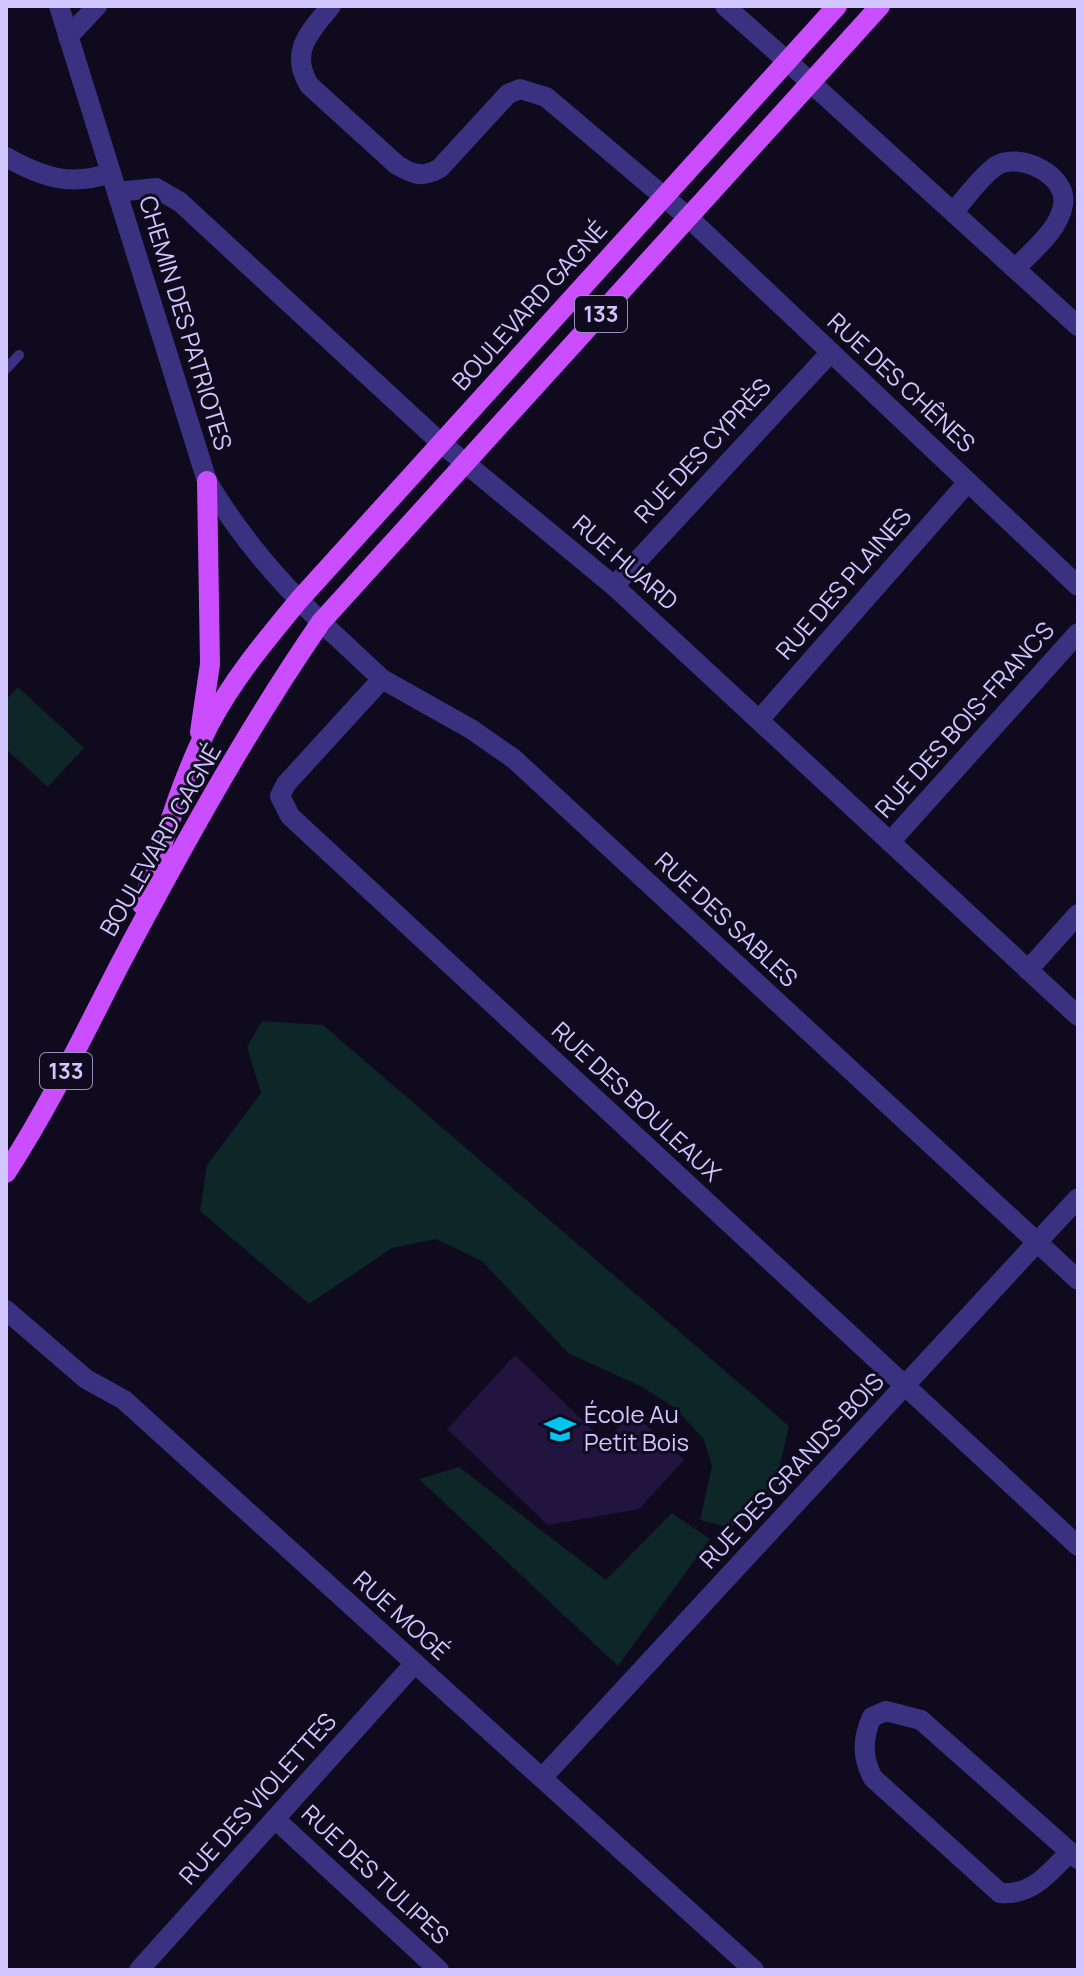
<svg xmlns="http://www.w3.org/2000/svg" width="1084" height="1976" font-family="Manrope,sans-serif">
	<rect width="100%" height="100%" fill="#0f0a1d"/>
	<g fill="#0d2627">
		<polygon points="18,687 84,748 48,787 6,749 6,700"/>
		<polygon points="262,1021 323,1025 789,1426 771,1504 730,1528 700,1520 712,1466 703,1438 675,1408 642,1387 568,1353 482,1261 436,1239 392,1248 309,1304 200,1211 207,1165 261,1093 247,1047"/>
		<polygon points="459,1467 606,1580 672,1513 710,1539 618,1666 419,1479"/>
	</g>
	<polygon fill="#21153f" points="515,1355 605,1442 632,1412 684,1460 639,1509 548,1525 447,1429"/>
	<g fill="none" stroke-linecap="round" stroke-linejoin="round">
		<polyline stroke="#3a3180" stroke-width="10" points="6,369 19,355"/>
		<g stroke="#3a3180" stroke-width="20">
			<path d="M331,6C310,32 289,51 309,85L397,165C414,175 423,178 440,168L508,94L520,89L546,97L689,218L1078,586"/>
			<polyline points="725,6 787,61"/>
			<polyline points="68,37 97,6"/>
			<path d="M6,157C42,177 70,187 110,173"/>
			<polyline points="117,192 156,188 180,202 441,443 614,586 1078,1016"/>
			<path d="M954,211C967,197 980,177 996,166C1018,151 1069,175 1063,205C1059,230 1033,250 1016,268"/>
			<polyline points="614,586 831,352"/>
			<polyline points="321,622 382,679 471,729 514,759 1078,1280"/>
			<polyline points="382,679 286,784 280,796 290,816 1078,1546"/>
			<polyline points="759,720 968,482"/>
			<polyline points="890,842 1078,633"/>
			<polyline points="1028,970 1078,914"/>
			<polyline points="6,1310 86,1379 124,1400 754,1970"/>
			<polyline points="542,1778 1078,1198"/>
			<polyline points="275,1819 439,1970"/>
			<path d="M1070,1852C1049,1873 1032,1896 1000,1893L873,1778C862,1758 862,1738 872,1717L886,1711L921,1720L1078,1859"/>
			<polyline points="139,1970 415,1663"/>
		</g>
		<g stroke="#3a3180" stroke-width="20">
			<path d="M59,6L207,481C239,535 276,578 321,622"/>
			<polyline points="787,61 1078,326"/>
		</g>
		<g stroke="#ca4dff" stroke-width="20">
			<polyline points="200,732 210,664 207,481"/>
			<path d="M142,905C163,846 180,781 209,725C233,679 266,640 299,600L837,6"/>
			<path d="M6,1173C49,1107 83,1036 119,966C181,849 246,731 321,622L880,6"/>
		</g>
	</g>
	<defs>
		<symbol id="school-bare" viewBox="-9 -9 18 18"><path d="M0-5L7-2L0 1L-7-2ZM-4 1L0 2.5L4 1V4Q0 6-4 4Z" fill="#00c6f1" stroke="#0f0a1d" stroke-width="2.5" paint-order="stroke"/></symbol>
	</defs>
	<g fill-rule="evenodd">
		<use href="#school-bare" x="538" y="1407" width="44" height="44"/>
	</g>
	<g text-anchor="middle" stroke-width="6" stroke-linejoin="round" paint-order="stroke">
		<g fill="#0f0a1d" stroke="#978ebb" stroke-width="2">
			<rect x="575" y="296" width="52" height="36" rx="6"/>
			<rect x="40" y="1053" width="52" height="36" rx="6"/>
		</g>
		<g font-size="22" font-weight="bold" fill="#d1c6ff">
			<text x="601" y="322">133</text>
			<text x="66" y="1079">133</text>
		</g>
		<g font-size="24" fill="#d1c6ff" stroke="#0f0a1d">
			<text transform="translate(530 306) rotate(-48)" y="8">BOULEVARD GAGNÉ</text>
			<text transform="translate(185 323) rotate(73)" y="8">CHEMIN DES PATRIOTES</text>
			<text transform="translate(901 383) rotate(43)" y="8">RUE DES CHÊNES</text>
			<text transform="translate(703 451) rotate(-47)" y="8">RUE DES CYPRÈS</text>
			<text transform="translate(625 563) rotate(41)" y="8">RUE HUARD</text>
			<text transform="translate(844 584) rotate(-49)" y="8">RUE DES PLAINES</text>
			<text transform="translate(965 720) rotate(-48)" y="8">RUE DES BOIS-FRANCS</text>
			<text transform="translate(161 840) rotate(-60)" y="8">BOULEVARD GAGNÉ</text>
			<text transform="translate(726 920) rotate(43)" y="8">RUE DES SABLES</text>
			<text transform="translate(636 1102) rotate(43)" y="8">RUE DES BOULEAUX</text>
			<text transform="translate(792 1471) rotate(-47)" y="8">RUE DES GRANDS-BOIS</text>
			<text transform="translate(401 1616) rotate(42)" y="8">RUE MOGÉ</text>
			<text transform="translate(258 1799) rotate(-48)" y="8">RUE DES VIOLETTES</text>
			<text transform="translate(375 1875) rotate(43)" y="8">RUE DES TULIPES</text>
		</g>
		<g font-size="24" fill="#d1c6ff" stroke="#0f0a1d" text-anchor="start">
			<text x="584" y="1423">École Au<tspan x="584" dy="28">Petit Bois</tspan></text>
		</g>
	</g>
	<rect width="1084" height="1976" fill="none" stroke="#d1c6ff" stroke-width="16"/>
</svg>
